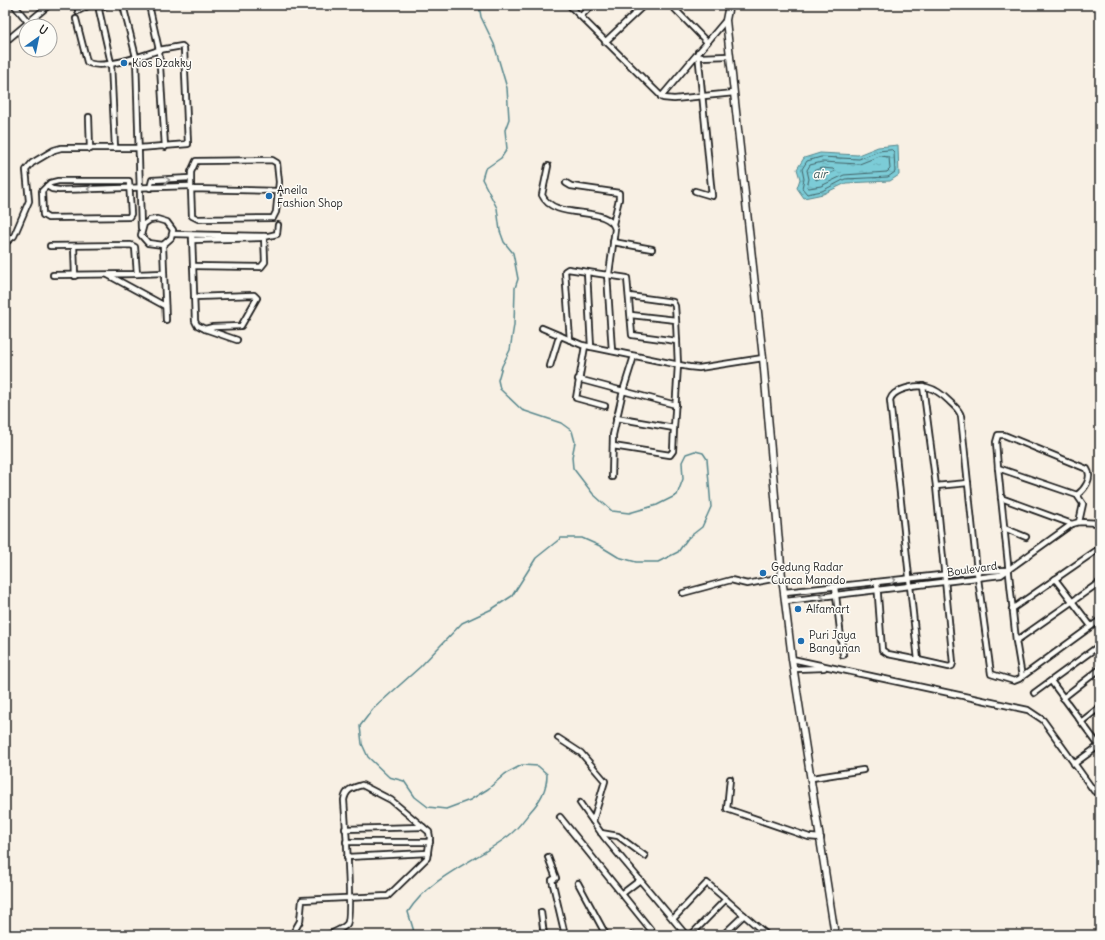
<svg xmlns="http://www.w3.org/2000/svg" width="1105" height="940" font-family="Delius,sans-serif">
	<defs>
		<pattern id="water-ripples" width="26" height="14" patternUnits="userSpaceOnUse"><rect width="26" height="14" fill="#7cccd7"/><path d="M2 4q2-2 4 0t4 0M15 11q2-2 4 0t4 0" fill="none" stroke="#6bafb8"/></pattern>
	</defs>
	<rect width="100%" height="100%" fill="#f8f0e4"/>
	<filter id="ink" filterUnits="userSpaceOnUse"><feTurbulence type="fractalNoise" baseFrequency=".025" numOctaves="2"/><feDisplacementMap in="SourceGraphic" scale="8" xChannelSelector="R" yChannelSelector="G"/><feConvolveMatrix kernelMatrix="1 2 1 2 8 2 1 2 1" color-interpolation-filters="sRGB"/></filter>
	<g filter="url(#ink)">
		<polygon fill="url(#water-ripples)" stroke="#56868c" points="898,145 899,175 890,181 846,183 823,194 804,198 797,188 800,179 797,169 804,158 820,153 858,155 878,147"/>
		<g fill="none" stroke-linecap="round" stroke-linejoin="round">
			<g stroke="#426267" stroke-width="1">
				<polygon points="892,150 894,152 895,172 888,177 845,179 822,191 807,194 802,188 804,179 802,169 807,161 821,157 859,159 879,151"/>
				<polygon points="880,156 889,157 890,169 887,172 844,175 821,186 809,188 807,187 809,179 807,170 810,165 822,162 859,164"/>
				<polygon points="822,168 833,169 835,171 816,180 814,171"/>
			</g>
			<path stroke="#56868c" stroke-width="1.5" d="M415,935L408,912C431,876 474,862 507,837C516,831 523,821 530,812C540,801 547,790 547,774L538,766L522,765L505,774L488,789L470,800L446,809L428,807L415,797L404,781L389,777L368,757L362,744L360,726L373,709L420,667L462,623L492,609L512,596L536,558L561,538H582L600,546L618,557L636,562H658L678,552L688,538L702,527L711,507L707,459L703,453L695,451L686,454L682,462L683,479L677,495L657,505L629,513L612,511L593,494L573,468L572,457L575,442L572,431L561,423L522,410L500,389L498,380L502,366L510,350L514,325L515,288L518,279L513,253L504,242L500,231L497,208L482,179L485,169L501,158L507,149L505,130L509,119L507,88L494,44L481,17L479,5"/>
			<defs>
				<g id="street">
					<polyline points="14,5 28,22"/>
					<polyline points="107,5 101,7 99,10 111,63 115,148"/>
					<polyline points="123,5 136,57 141,228"/>
					<polyline points="569,5 663,98 674,99 734,93"/>
					<polyline points="671,5 707,42"/>
					<polyline points="5,7 7,5"/>
					<polyline points="78,11 90,5"/>
					<polyline points="581,16 592,5"/>
					<path d="M76,19L87,62C101,71 144,55 159,50L149,5"/>
					<polyline points="5,42 49,5"/>
					<polyline points="605,42 644,5"/>
					<polyline points="699,57 730,56"/>
					<polyline points="661,97 726,20"/>
					<polyline points="89,117 90,149"/>
					<path d="M548,166L542,195C554,222 609,204 615,229L609,274"/>
					<polygon points="129,181 131,214 129,217 48,218 43,215 42,191 50,183 58,181"/>
					<polyline points="566,183 571,186 619,193 619,199 613,224"/>
					<polyline points="47,186 52,189 59,190 190,186"/>
					<polyline points="150,188 152,180 190,178"/>
					<polyline points="191,189 191,172 196,161 272,160 277,163 279,182 276,212 273,218 198,219 192,216 191,189 278,191"/>
					<polyline points="695,191 712,196 698,52"/>
					<polygon points="157,219 167,222 173,230 171,238 163,245 148,243 141,235 144,224 150,220"/>
					<polyline points="173,234 266,236"/>
					<polyline points="192,236 195,321 197,325 205,329 213,327 241,326 257,298 254,295 194,297"/>
					<polyline points="192,240 260,238 277,234 278,225"/>
					<polyline points="613,242 652,249"/>
					<polyline points="5,243 14,236 29,201 26,170 32,163 54,150 61,148 139,148 188,144 184,48 182,46 159,50 165,147"/>
					<polyline points="163,245 164,273"/>
					<polyline points="50,246 131,245 135,247 137,274 53,275"/>
					<polyline points="74,246 75,276"/>
					<polyline points="193,266 261,267 265,262 264,236"/>
					<polyline points="587,272 591,347"/>
					<polyline points="137,274 164,273 166,320"/>
					<polyline points="607,274 612,351"/>
					<polyline points="108,275 165,306"/>
					<polyline points="629,296 673,302 675,306 676,320"/>
					<polyline points="542,328 582,345 689,367 699,368 763,358"/>
					<polyline points="205,329 237,340"/>
					<polyline points="570,340 565,271 568,269 627,278 632,335 677,341"/>
					<polyline points="585,346 576,398 605,406"/>
					<polyline points="550,366 558,340 561,336"/>
					<polyline points="578,379 623,391 634,356"/>
					<polyline points="616,418 674,428 678,365 676,320 631,315"/>
					<polyline points="613,446 670,455 673,451 674,428"/>
					<polyline points="998,468 1077,495 1083,504 1079,522"/>
					<polyline points="612,477 613,435 623,391 676,405"/>
					<polyline points="936,486 968,483"/>
					<polyline points="1001,498 1072,524"/>
					<polyline points="1004,528 1026,537"/>
					<polyline points="1055,579 1091,626"/>
					<path d="M877,582L882,650L888,654L918,660L890,400C892,394 896,392 901,390C921,382 935,387 949,401C954,406 959,409 961,416L977,571L991,674L1014,681L1019,679L1100,620"/>
					<polyline points="835,587 843,655"/>
					<polyline points="785,592 977,571 1008,570"/>
					<polyline points="683,593 731,580 747,584 782,577"/>
					<polyline points="786,601 1001,575 1072,524 1079,522 1100,523"/>
					<polyline points="1012,609 1100,548"/>
					<polyline points="1016,641 1100,582"/>
					<polyline points="792,659 1028,710 1043,720 1094,791 1100,793"/>
					<polyline points="918,660 949,667 952,666 953,663 936,486 923,386"/>
					<polyline points="794,669 824,668"/>
					<path d="M1022,677L1016,641L998,468L996,442L998,435H1004L1087,469C1093,478 1084,490 1077,495"/>
					<polyline points="1051,681 1100,747"/>
					<polyline points="1034,693 1100,645"/>
					<polyline points="1063,698 1100,669"/>
					<polyline points="1081,722 1100,707"/>
					<polyline points="558,738 581,753 605,781 593,821"/>
					<polyline points="1074,764 1100,745"/>
					<polyline points="812,778 863,770"/>
					<polyline points="730,779 727,809 809,837 821,838"/>
					<polyline points="580,803 604,837 686,935"/>
					<polyline points="560,817 655,935"/>
					<polyline points="345,829 423,827"/>
					<polyline points="601,833 618,836 645,856"/>
					<polyline points="346,842 430,842"/>
					<polyline points="347,857 428,853"/>
					<polyline points="548,857 556,878 552,880 565,935"/>
					<polyline points="578,883 606,935"/>
					<polyline points="623,893 640,880"/>
					<polyline points="541,912 544,935"/>
					<polyline points="673,919 707,883 767,935"/>
					<path d="M292,935L300,921L302,900L388,896L427,858L430,838L429,832L391,800L362,785C352,788 346,789 344,800C345,817 353,915 347,924C343,929 334,932 328,935"/>
					<polyline points="632,935 633,935"/>
					<polyline points="691,935 726,899"/>
					<polyline points="723,935 744,915"/>
				</g>
				<polyline id="secondary" points="729,5 726,20 763,358 782,577 792,659 835,935"/>
			</defs>
			<use href="#street" stroke="#1c1c1c" stroke-width="8"/>
			<use href="#secondary" stroke="#1c1c1c" stroke-width="9"/>
			<use href="#street" stroke="#fdfcf7" stroke-width="4.5"/>
			<use href="#secondary" stroke="#fdfcf7" stroke-width="6"/>
		</g>
		<defs><path id="oneway-chevron" d="M-2-3.5L2.5 0L-2 3.5" fill="none" stroke-width="1.6" stroke-linecap="round" stroke-linejoin="round"/></defs>
		<g stroke="#989794">
			<use href="#oneway-chevron" transform="translate(167 180) rotate(-3)"/>
			<use href="#oneway-chevron" transform="translate(90 189) rotate(179)"/>
			<use href="#oneway-chevron" transform="translate(893 580) rotate(-6)"/>
			<use href="#oneway-chevron" transform="translate(823 596) rotate(174)"/>
		</g>
	</g>
	<g fill="#1f6fb2" stroke="#fdfcf7" stroke-width="1.5">
		<circle cx="124" cy="63" r="4"/>
		<circle cx="269" cy="196" r="4"/>
		<circle cx="763" cy="573" r="4"/>
		<circle cx="798" cy="609" r="4"/>
		<circle cx="801" cy="641" r="4"/>
	</g>
	<g text-anchor="middle" stroke-width="3" stroke-linejoin="round" paint-order="stroke">
		<g font-size="11" fill="#1c1c1c" stroke="#fdfcf7" text-anchor="start">
			<text x="132" y="67">Kios Dzakky</text>
			<text x="277" y="194">Aneila<tspan x="277" dy="13">Fashion Shop</tspan></text>
			<text x="771" y="571">Gedung Radar<tspan x="771" dy="13">Cuaca Manado</tspan></text>
			<text x="806" y="613">Alfamart</text>
			<text x="809" y="639">Puri Jaya<tspan x="809" dy="13">Bangunan</tspan></text>
		</g>
		<g font-size="11" fill="#1c1c1c" stroke="#fdfcf7">
			<text transform="translate(972 569) rotate(-8)" y="4">Boulevard</text>
		</g>
		<g font-size="12" font-style="italic" fill="#3e5a5d" stroke="#fdfcf7">
			<text x="820" y="178">air</text>
		</g>
	</g>
	<rect width="1105" height="940" fill="none" stroke="#fdfcf7" stroke-width="20"/>
	<rect x="10" y="10" width="1085" height="920" fill="none" stroke="#1c1c1c" stroke-width="1.5" filter="url(#ink)"/>
	<g transform="translate(38 38) rotate(33)"><circle r="19" fill="#fdfcf7" stroke="#a3a29f"/>
	<path d="M0-3L7 15L0 10L-7 15Z" fill="#1f6fb2"/>
	<text y="-6" font-size="11" font-weight="bold" text-anchor="middle" fill="#1c1c1c">U</text>
	</g>
</svg>
